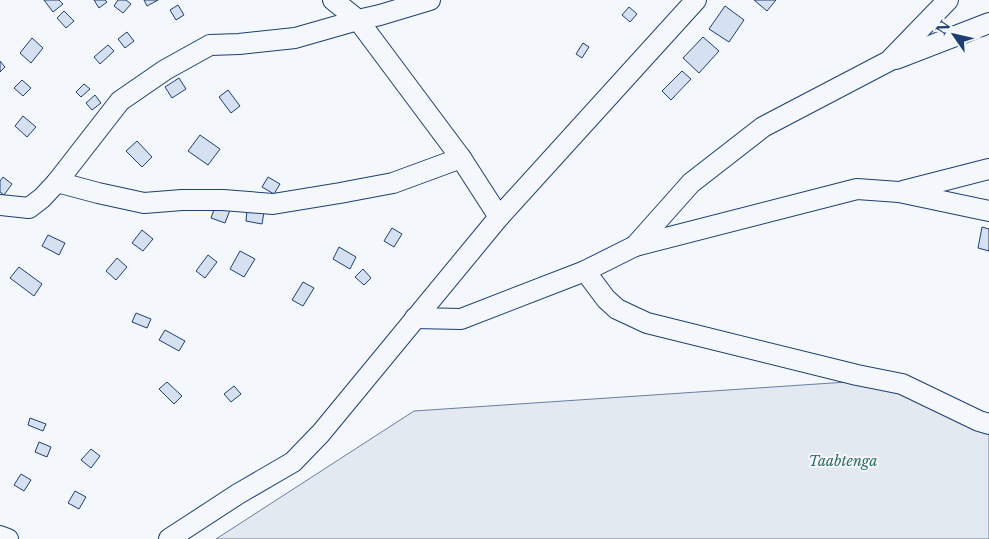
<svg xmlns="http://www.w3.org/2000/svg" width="989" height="539" font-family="'Libre Baskerville',serif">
	<rect width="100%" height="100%" fill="#f4f7fb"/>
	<polygon fill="#e3e9f0" stroke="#687fa3" points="862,381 989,416 989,539 216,539 414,411"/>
	<g fill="#d5e0f0" stroke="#1d3f73">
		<polygon points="44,0 59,0 63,4 53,12"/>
		<polygon points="94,0 105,0 107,2 99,8"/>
		<polygon points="118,0 126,0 131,4 123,13 114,6"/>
		<polygon points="144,0 158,0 147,6"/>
		<polygon points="754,0 776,0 767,11"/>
		<polygon points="178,5 184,15 176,20 170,10"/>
		<polygon points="725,6 744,20 729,42 709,29"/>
		<polygon points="629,7 637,14 630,22 622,15"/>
		<polygon points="64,11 74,21 66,28 57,18"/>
		<polygon points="127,32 134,41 125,48 118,39"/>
		<polygon points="703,37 719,51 699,73 683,58"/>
		<polygon points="32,38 43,48 31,63 20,53"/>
		<polygon points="583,43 589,47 582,58 576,54"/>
		<polygon points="108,45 114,51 100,64 94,57"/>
		<polygon points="0,61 5,67 0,72"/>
		<polygon points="682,71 691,79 671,100 662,91"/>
		<polygon points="179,78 186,89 172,98 165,87"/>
		<polygon points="22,80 31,88 23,96 14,88"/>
		<polygon points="84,84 90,89 81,97 76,92"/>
		<polygon points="228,90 240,106 231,113 219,97"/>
		<polygon points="95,95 101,103 92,110 86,103"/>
		<polygon points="23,116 36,127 27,137 15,126"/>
		<polygon points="200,135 220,149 208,165 188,151"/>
		<polygon points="137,141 152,157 142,167 126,151"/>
		<polygon points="3,177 12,184 4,195 0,192 0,181"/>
		<polygon points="268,177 280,184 274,194 262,187"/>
		<polygon points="216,204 230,210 225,223 211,218"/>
		<polygon points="247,209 264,212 262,224 246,221"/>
		<polygon points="982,227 989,229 989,251 978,248"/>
		<polygon points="392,228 402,234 394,247 384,241"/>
		<polygon points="142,230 153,239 143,251 132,243"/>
		<polygon points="48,235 65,243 59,255 42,246"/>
		<polygon points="339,247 356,257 350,269 333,259"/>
		<polygon points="240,251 255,259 244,277 230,269"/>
		<polygon points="208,255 217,262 205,278 196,271"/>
		<polygon points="117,258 127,267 116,280 106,271"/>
		<polygon points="19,267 42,284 34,296 10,278"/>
		<polygon points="363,269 371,278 364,285 355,277"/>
		<polygon points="303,282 314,288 303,306 292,300"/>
		<polygon points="136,313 151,319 147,328 132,322"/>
		<polygon points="165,330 185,341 179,351 159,340"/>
		<polygon points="167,382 182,396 174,404 159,389"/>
		<polygon points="234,386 241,394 231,402 224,394"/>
		<polygon points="30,418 46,424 43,431 28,425"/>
		<polygon points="39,442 51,447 47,457 35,452"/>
		<polygon points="91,449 100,456 91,468 81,460"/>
		<polygon points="21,474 31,480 24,491 14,485"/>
		<polygon points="75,491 86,497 79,509 68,503"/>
	</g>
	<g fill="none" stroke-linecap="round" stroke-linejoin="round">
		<defs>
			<g id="minor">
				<polyline points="333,0 358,20 380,15 430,0"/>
				<polyline points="896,59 989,23"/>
				<polyline points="57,182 98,193 144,203 182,200 223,200 273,204 340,193 393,183 461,158"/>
				<polyline points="903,191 989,169"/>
				<polyline points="0,205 29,208 42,198 57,182 120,101 165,70 210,45 239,44 295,38 358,20 461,158 499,217"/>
				<polyline points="635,246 857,189 899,192 989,211"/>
				<polyline points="585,271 606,299 617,309 647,323 857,375 902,384 979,421 989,424"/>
				<polyline points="415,318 461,319 585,271 635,246 691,183 763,127 889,61 948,0"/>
				<polyline points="0,536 8,539"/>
				<polyline points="169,539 238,494 293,462 321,433 499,217 696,0"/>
			</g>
		</defs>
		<use href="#minor" stroke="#1d3f73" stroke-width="22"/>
		<use href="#minor" stroke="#f4f7fb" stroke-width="20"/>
	</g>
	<g text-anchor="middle" stroke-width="4" stroke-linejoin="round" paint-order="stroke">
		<g font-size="14" font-style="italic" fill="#2c6c60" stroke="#f4f7fb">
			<text x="843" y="466">Taabtenga</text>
		</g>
	</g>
	<g transform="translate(954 35) rotate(304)" stroke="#f4f7fb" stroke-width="4" paint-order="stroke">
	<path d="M0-4L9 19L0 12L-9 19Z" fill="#1d3f73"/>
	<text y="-8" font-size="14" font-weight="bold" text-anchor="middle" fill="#1d3f73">N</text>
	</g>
</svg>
